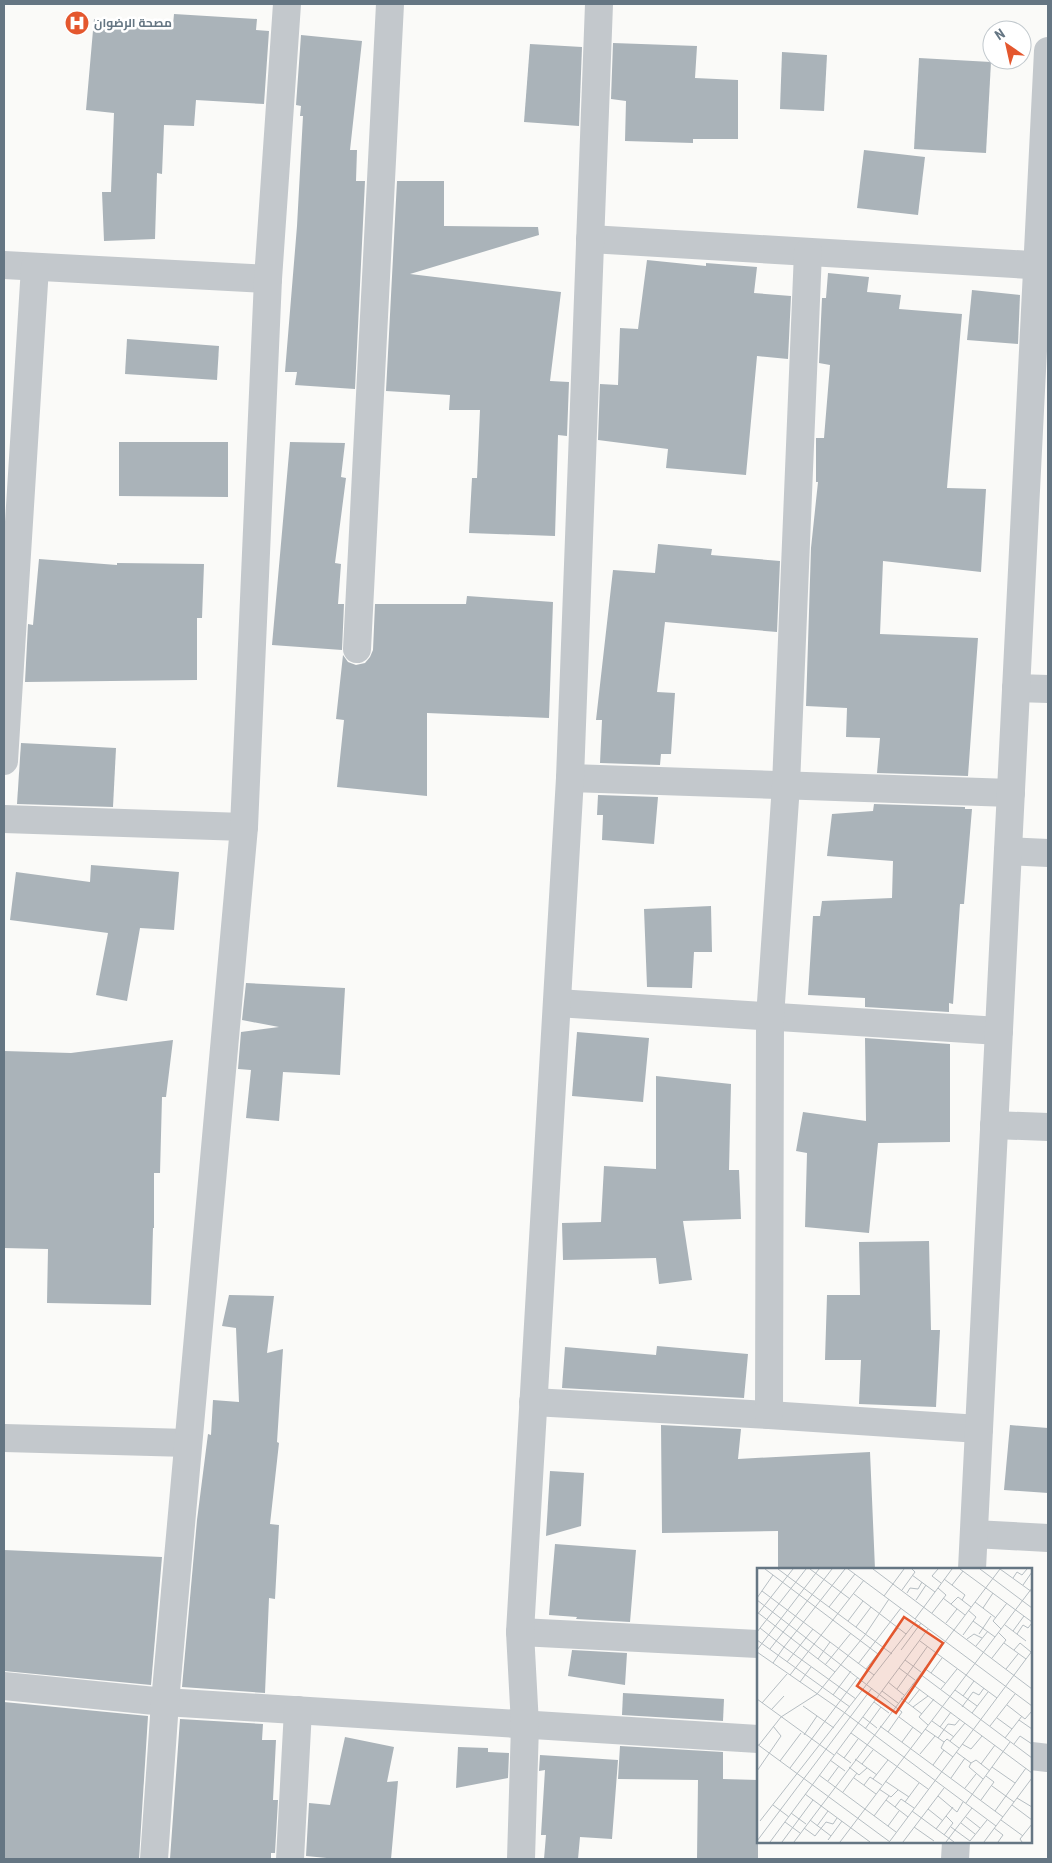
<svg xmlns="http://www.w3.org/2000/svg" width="1052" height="1863" font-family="'Roboto Condensed',Cairo,sans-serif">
	<rect width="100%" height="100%" fill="#fafaf8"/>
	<g fill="#aab3b9">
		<polygon points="174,14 257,19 256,30 269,31 264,104 196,100 194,126 164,125 162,174 157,173 155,239 104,241 102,192 111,192 114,113 86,110 94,19 173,25"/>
		<polygon points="301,35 362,41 350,150 357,150 356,181 365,181 355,389 295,385 297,372 285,372 297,226 303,116 300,116 301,106 296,105"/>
		<polygon points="613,43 697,46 695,78 738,80 738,139 693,139 693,143 625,141 626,101 611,99"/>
		<polygon points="530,44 582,47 579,126 524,122"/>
		<polygon points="782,52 827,55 824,111 780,109"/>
		<polygon points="919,58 991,62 986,153 914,149"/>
		<polygon points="864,150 925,157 918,215 857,208"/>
		<polygon points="397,181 444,181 444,226 538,227 539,235 410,274 561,292 550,381 569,382 567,436 558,435 555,536 469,533 472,478 477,478 480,410 449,410 450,395 386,391"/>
		<polygon points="647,260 706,266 706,263 757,267 754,293 791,296 788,359 757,356 746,475 666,468 668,449 598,440 600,384 618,385 620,328 638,329"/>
		<polygon points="828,273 869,277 867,292 901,295 899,309 962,314 947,488 986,489 981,572 883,561 880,634 978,638 968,776 877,773 880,738 846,737 847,708 806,706 811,548 818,482 816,482 816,438 824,438 830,365 819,363 822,298 826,298"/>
		<polygon points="972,290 1020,295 1018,344 967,340"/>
		<polygon points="127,339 219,346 217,380 125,374"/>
		<polygon points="119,442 228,442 228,497 119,496"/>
		<polygon points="290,442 345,443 341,477 346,478 335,563 341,564 338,604 344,604 342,650 272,645"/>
		<polygon points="658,544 712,549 711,555 780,561 777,632 665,622 657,692 675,693 671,754 661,754 660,765 600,763 602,720 596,720 613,570 655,573"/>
		<polygon points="39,559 117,565 117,563 204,564 202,618 197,618 197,680 25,682 28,624 33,625"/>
		<polygon points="467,596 553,602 549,718 427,713 427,796 337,787 344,720 336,719 343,655 348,662 356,665 365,663 370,657 373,650 375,604 466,604"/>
		<polygon points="21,743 116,748 113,807 17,804"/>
		<polygon points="598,795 658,797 654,844 602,840 603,815 597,815"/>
		<polygon points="874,804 965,807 965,809 972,809 964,904 960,904 953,1004 949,1003 949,1012 865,1007 865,998 808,995 813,916 820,916 822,901 892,898 893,861 827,856 832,814 873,811"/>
		<polygon points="91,865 179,872 174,930 140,928 127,1001 96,995 108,933 10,920 16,872 90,882"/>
		<polygon points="711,906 712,952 694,952 692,988 647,987 644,909"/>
		<polygon points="246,983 345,988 340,1075 283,1072 279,1121 246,1118 251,1070 238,1069 241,1032 279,1027 242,1020"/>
		<polygon points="577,1032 649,1038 643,1102 572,1096"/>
		<polygon points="865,1038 950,1044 950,1142 878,1143 869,1233 805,1227 807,1153 796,1151 803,1112 866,1121"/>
		<polygon points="173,1040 166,1097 162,1097 160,1173 154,1173 154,1228 153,1228 151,1305 47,1303 48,1249 4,1248 4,1051 71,1053"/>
		<polygon points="656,1076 731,1084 729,1170 739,1170 741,1219 683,1221 692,1280 659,1284 656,1258 563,1260 562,1223 601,1222 604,1166 656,1169"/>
		<polygon points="929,1241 931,1330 940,1330 936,1407 859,1404 861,1360 825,1360 827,1295 860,1295 859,1242"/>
		<polygon points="229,1295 274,1296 267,1353 283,1349 277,1442 279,1443 270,1524 279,1525 275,1599 269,1598 265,1693 182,1687 197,1520 208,1434 211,1435 213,1400 239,1402 236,1328 222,1326"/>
		<polygon points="657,1346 748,1354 744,1398 562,1388 565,1347 656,1355"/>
		<polygon points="661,1425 741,1429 738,1459 870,1452 875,1569 778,1569 778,1531 662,1533"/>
		<polygon points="1010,1425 1048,1428 1048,1493 1004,1490"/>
		<polygon points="550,1471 584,1473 581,1526 546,1536"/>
		<polygon points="555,1544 636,1550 630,1622 576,1619 577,1617 549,1615"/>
		<polygon points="4,1550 162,1557 151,1685 4,1671"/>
		<polygon points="572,1650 627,1653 625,1685 568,1676"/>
		<polygon points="623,1693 724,1699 723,1721 622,1715"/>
		<polygon points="4,1702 148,1716 139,1859 4,1859"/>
		<polygon points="180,1719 263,1724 262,1740 276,1740 273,1800 278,1800 275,1853 271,1853 271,1859 170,1859"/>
		<polygon points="345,1737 394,1747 387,1782 398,1781 391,1859 337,1859 306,1856 309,1803 330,1805"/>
		<polygon points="620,1746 723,1752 723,1779 758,1780 758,1859 697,1859 698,1780 618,1779"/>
		<polygon points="458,1747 488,1748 488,1752 509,1753 508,1778 456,1788"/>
		<polygon points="540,1755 618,1760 612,1839 580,1837 578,1859 544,1859 546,1835 541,1835 545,1770 539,1771"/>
	</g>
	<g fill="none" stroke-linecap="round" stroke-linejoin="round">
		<g stroke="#c3c8cc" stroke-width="28">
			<polyline points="590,239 1048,266"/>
			<polyline points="4,265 268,279"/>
			<polyline points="357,649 390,4"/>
			<polyline points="1016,688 1048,689"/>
			<polyline points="4,761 35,267"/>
			<polyline points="570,778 1011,793"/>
			<polyline points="4,819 244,827"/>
			<polyline points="1008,851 1048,853"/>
			<polyline points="557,1003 999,1031"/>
			<polyline points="994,1125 1048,1127"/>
			<polyline points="533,1402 769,1415 979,1429"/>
			<polyline points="769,1415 770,1017 786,785 808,252"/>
			<polyline points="4,1438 188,1443"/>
			<polyline points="974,1534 1048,1538"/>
			<polyline points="972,1569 1048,51"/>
			<polyline points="520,1632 758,1644"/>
			<polyline points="4,1686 165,1702 758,1739"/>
			<polyline points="1031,1756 1048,1758"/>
			<polyline points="154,1859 165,1702 244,827 268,279 287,4"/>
			<polyline points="290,1859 298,1710"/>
			<polyline points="521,1859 525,1725 520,1632 570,778 599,4"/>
			<polyline points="955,1859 956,1842"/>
		</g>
	</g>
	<defs>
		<symbol id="hospital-disc" viewBox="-11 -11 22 22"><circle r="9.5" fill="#e4572e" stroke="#fff"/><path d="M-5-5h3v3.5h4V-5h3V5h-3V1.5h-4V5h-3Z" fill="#fff"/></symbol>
	</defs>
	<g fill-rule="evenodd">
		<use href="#hospital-disc" x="63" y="9" width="28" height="28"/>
	</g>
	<g text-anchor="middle" stroke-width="5" stroke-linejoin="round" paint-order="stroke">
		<g font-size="12" font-weight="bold" fill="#657683" stroke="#fff" text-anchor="start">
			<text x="94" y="27">مصحة الرضوان</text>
		</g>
	</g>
	<g transform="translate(757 1568)">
		<rect width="275" height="275" fill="#fafaf8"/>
		<path fill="none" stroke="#b5bdc2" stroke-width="1" d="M8,1L121,86M21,1L135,86M53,1L93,31M91,1L275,138M116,1L275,121M181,1L175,8L184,15M203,1L275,54M223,1L275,40M243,1L275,24M155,7L178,24M256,10L260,4L265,7L270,1M187,11L208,27L205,32M195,17L206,3M266,17L275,4M145,22L158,4L155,1M5,23L117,107M150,25L153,20L161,21L165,14M97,26L149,66M127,28L147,1M0,30L16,7M186,30L208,47M0,32L145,144L131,164M159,32L169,17M218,34L239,50M194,36L201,29L214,39M72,39L98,6M226,40L236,25M0,44L78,104M175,45L189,27L181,20M0,47L36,1M158,51L195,1M91,53L106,33M216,53L238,69M189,55L200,41M248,57L269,73M99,59L114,39M3,60L27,79L88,1M244,61L236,53L250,35M256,63L267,48M0,64L49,1M222,66L234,48M260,66L266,57L271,60L275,55M206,67L219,49L211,42M210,71L217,66L225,70M0,72L93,139M163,73L240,130M247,75L269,91M219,78L231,63M13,81L75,1M0,82L62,1M144,82L164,55M257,82L263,75L274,84M0,84L88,145L239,258M235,90L249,72L241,64M61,91L73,74M148,92L164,104M30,94L56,61M16,95L27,79L99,131M101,96L144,40M68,97L94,65M142,100L158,112M167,100L188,115M109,101L141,60M249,101L261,86M174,105L185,90M163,106L275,190M33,107L107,12M43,114L54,99M131,114L147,127M155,116L275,205M140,121L170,79M184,121L200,101M198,122L220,138M125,123L141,135M76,127L94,103M206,128L217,113M144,130L165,146M0,131L77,187M117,134L132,145M5,135L30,106M151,136L163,121M250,137L268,151L275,143M46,138L77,160M156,139L171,128M205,139L216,124L222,127L227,120M14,142L27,128M215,145L231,124M106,149L120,160M142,149L165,166M240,150L255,161M262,152L275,161M175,153L197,169M171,157L162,149L177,131M123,158L246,249M233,158L258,126M183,159L194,144M108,161L124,139M168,161L187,174M94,165L171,221M47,167L60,148M181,170L191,156L198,157L203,151M248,170L265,148M193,173L208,155M145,174L156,159M0,176L133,274M205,176L214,181L225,168M257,176L263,168L275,176M2,177L24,149L60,126L108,67L132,31M79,184L94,195M199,184L214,195M163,186L178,168M196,189L184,180L187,174L190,171L202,180M87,190L101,171M98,191L120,207M73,192L88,203M23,193L44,165M105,196L116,182M224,196L238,177M176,197L187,182M92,199L102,207L110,200M235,199L258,215M33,200L101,109M0,203L24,168L16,158M62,207L139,264M97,210L119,226M194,210L208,190M116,211L131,192M226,211L212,199L214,195L219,192L233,203M71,213L82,198M128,213L152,229M107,217L113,209L125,217M235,218L257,234M208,220L219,206M122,221L134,229L141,222M86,224L100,205M48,226L113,274M181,228L200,244L206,234M260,230L275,239M129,232L151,249M224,232L237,214L229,208M148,234L162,215M209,235L253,174M16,237L32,249M255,237L275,252M138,239L144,231L157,240M171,241L186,253M155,243L197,274M238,243L269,200M34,245L49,256M117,248L132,228M209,249L223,260M53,252L74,268M244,252L266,268M3,253L160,52M28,254L43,265M204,255L218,266M60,258L71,243M131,258L142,243M157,259L177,273M47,260L58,268L69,254L76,256L80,250M237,260L246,267L241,274M179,261L196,239M187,267L196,255L189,248M71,272L85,253M0,273L115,120M133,273L275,83M213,273L198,262L215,240M213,273L230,252M13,274L171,61M25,274L56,232M37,274L243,1M83,274L275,20M146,274L187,220M189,274L198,262L194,259M227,274L275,210M265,274L263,271L275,256"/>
		<path fill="#e4572e" fill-opacity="0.15" stroke="#e4572e" stroke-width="2.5" d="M147,49L186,75L139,145L100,118Z"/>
		<rect width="275" height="275" fill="none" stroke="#657683" stroke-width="2.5"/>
	</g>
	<rect width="1052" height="1863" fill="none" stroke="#657683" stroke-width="10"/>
	<g transform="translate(1007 45) rotate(326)"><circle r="24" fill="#ffffff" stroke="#c1c8cd"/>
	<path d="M0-4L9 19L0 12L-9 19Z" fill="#e4572e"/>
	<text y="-8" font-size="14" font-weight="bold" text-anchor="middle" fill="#657683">N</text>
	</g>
</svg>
